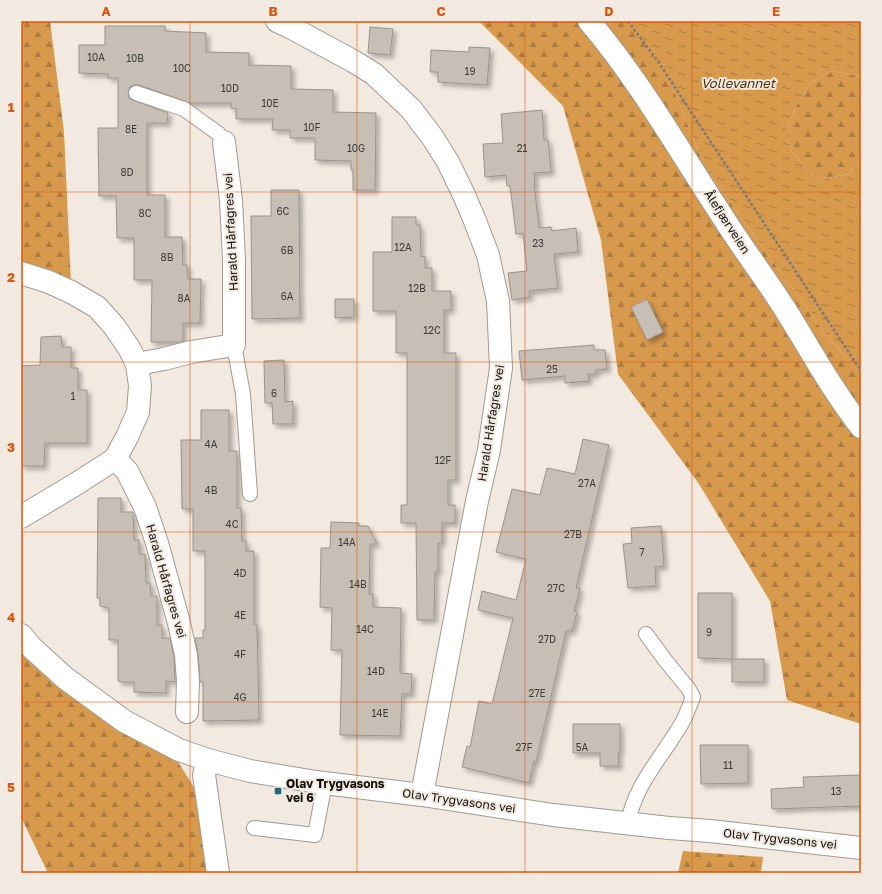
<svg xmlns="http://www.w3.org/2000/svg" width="882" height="894" font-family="'Golos Text',sans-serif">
	<defs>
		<pattern id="forest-firs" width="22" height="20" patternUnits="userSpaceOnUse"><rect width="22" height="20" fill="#d7994c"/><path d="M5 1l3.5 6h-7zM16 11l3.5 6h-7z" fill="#ad7b3e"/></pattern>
		<pattern id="water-ripples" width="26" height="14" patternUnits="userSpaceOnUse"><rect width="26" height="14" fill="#d7994c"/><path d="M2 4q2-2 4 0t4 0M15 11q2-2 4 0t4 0" fill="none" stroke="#ad7b3e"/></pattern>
		<filter id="shadow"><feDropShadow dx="3.5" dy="3.5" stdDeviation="2" flood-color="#0004"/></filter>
	</defs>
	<rect width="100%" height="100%" fill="#f2e9e0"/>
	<g fill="url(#forest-firs)">
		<polygon points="21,21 50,21 64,132 71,284 21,275"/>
		<polygon points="479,21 629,21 669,77 704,166 827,336 861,373 861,724 787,700 770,601 699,484 618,374 601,240 563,106"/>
		<polygon points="832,71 861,76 861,160 856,163 849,174 817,180 792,152 786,131 796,106 811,82"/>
		<polygon points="21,636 38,659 158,730 197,792 213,873 48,873 21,817"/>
		<polygon points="683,851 763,857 761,873 678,873"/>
	</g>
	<polygon fill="url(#water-ripples)" points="629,21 861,21 861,76 832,71 811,82 796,106 786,131 792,152 817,180 849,174 856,163 861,160 861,373 827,336 704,166 669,77"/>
	<g fill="#c7beb5" stroke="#9b938a" filter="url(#shadow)">
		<polygon points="105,26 165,26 165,31 206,33 206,52 249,53 249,65 291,66 291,89 333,90 333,112 376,113 375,190 353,190 353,170 351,170 351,161 315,160 315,138 290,138 290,130 272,130 273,119 236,119 236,109 231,108 231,103 190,103 139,85 134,85 130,87 128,94 130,99 168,113 167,123 147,123 147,195 165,195 165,237 182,237 183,265 187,265 188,279 201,279 200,323 183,323 183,341 181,342 151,342 152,280 134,280 134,238 117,238 116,196 99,196 98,128 118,128 118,78 108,78 108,74 79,73 79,45 105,45"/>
		<polygon points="370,27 393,29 390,55 368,53"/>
		<polygon points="469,47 490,48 487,85 438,82 438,72 430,72 431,50 469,52"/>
		<polygon points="542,110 544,140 548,140 551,172 534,173 535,184 534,184 539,228 551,227 552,231 576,228 578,252 554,254 558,288 529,291 530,297 512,300 508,273 527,271 523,233 516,234 510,186 507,186 506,175 485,177 483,144 503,143 501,114"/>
		<polygon points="271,190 299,190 300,318 252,319 251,216 271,216"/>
		<polygon points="392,217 416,217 416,225 420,225 421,257 425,256 425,268 432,268 432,291 451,291 451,310 444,310 444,353 456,353 456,480 448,480 448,505 455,505 455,523 442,523 442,543 438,543 438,572 435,572 434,620 417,620 416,523 401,523 401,505 407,505 407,353 396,353 396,311 373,311 373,252 392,252"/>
		<polygon points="335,299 354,299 354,317 335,318"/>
		<polygon points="647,299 663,332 647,340 631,307"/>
		<polygon points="61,336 62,347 71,347 71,368 78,368 78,390 87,390 87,443 45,443 44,466 21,466 21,366 40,365 41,337"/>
		<polygon points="594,345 594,350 605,350 607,369 596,370 596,374 588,374 589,381 565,383 565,376 522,380 519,351"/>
		<polygon points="284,360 285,402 293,401 293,424 273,424 272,403 265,403 264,361"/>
		<polygon points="201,410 229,410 229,451 237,451 237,508 241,508 242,541 246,541 246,551 254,551 254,625 257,625 259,720 203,721 203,682 200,682 198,654 195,638 203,638 203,630 205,630 205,551 193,551 193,509 182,509 181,440 201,440"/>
		<polygon points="583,439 609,445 576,588 580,589 574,611 577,612 572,631 566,631 536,762 534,761 529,783 462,767 467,746 470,747 479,701 492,704 513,618 478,610 482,591 516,600 526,559 496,552 512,489 540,495 547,468 575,474"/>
		<polygon points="98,498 121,498 121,512 133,512 134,540 139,540 139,554 145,554 146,583 150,583 151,596 157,596 157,625 162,625 162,638 170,638 174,657 175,682 166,681 166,693 134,692 134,682 120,682 120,681 118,681 118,640 109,640 109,608 100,606 100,598 97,598"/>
		<polygon points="331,522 359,523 359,526 368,526 377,544 370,544 369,594 373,594 373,607 401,608 400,673 412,674 411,694 402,694 400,736 340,735 342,650 331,650 332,608 320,607 321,548 330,548"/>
		<polygon points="661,526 664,566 655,567 656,586 628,588 623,544 632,543 631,528"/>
		<polygon points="698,593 732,593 732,659 698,658"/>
		<rect x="732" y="659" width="32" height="23"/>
		<polygon points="573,724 620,724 620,753 618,753 619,766 600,766 600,753 573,753"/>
		<polygon points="700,745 748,745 748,783 701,784"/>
		<polygon points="861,775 861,806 772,809 771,789 804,787 803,777"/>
	</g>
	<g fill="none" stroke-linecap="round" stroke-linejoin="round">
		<defs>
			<g id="lane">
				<polyline points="136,93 184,109 219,134 224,142"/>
				<polyline points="234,345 243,394 250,494"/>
				<path d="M628,823C634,787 660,759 679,728C685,719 689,708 693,697L688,688L665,660L646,634"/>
				<polyline points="254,828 315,835 325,783"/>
			</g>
			<g id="street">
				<polyline points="277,21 290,27 353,61 374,74 411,109 433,138 448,162 464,195 475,221 488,255 498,301 501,368 489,450 477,501 422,795"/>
				<polyline points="21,273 49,282 71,292 97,307 114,326 129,348 137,364 140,386 138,412 127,437 115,459 76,484 21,517"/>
				<polyline points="137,364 164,359 191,352 234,345 234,259 231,200 224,142"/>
				<polyline points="115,459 127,471 145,507 157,543 179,623 186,655 188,680 187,712"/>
				<polyline points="208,760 204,775 218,873"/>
			</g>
			<polyline id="secondary" points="21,635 33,649 65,678 124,721 179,750 208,760 250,771 316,782 422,795 553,815 669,828 710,831 861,848"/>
			<path id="primary" d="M589,21C639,80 677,147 719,211C740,245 764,276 785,309C810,349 832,390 861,427"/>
		</defs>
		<use href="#lane" stroke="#a29a91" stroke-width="16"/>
		<use href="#street" stroke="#a29a91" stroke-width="24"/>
		<use href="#secondary" stroke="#a29a91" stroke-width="24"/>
		<use href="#primary" stroke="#a29a91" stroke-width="24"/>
		<polyline stroke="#7f7973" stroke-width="2.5" stroke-dasharray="3 2" stroke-linecap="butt" points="628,21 659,63 861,371"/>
		<use href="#lane" stroke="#fff" stroke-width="14"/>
		<use href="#street" stroke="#fff" stroke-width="22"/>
		<use href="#secondary" stroke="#fff" stroke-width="22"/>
		<use href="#primary" stroke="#fff" stroke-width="22"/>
	</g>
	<path fill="none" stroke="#dd550c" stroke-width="1" stroke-opacity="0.55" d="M190,21V873M357,21V873M525,21V873M692,21V873M21,192H861M21,362H861M21,532H861M21,702H861"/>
	<rect fill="#236679" stroke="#f2e9e0" stroke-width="1.5" x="274" y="787" width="8" height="8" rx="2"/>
	<g text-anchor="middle" stroke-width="4" stroke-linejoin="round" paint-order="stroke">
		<g font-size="10" fill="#3f3b36">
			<text x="96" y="61">10A</text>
			<text x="135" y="62">10B</text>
			<text x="182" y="72">10C</text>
			<text x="470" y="75">19</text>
			<text x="230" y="92">10D</text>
			<text x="270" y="107">10E</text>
			<text x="312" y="131">10F</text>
			<text x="131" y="133">8E</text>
			<text x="356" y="152">10G</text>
			<text x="522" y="152">21</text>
			<text x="127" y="176">8D</text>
			<text x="283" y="215">6C</text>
			<text x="145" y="217">8C</text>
			<text x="538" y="247">23</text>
			<text x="403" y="251">12A</text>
			<text x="287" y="254">6B</text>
			<text x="167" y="261">8B</text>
			<text x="417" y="292">12B</text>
			<text x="287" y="300">6A</text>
			<text x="184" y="302">8A</text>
			<text x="432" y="334">12C</text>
			<text x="552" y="373">25</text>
			<text x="274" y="397">6</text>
			<text x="73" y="400">1</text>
			<text x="211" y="448">4A</text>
			<text x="443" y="464">12F</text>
			<text x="587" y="487">27A</text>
			<text x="211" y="494">4B</text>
			<text x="232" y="528">4C</text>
			<text x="573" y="538">27B</text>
			<text x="347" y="546">14A</text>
			<text x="642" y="556">7</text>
			<text x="240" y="577">4D</text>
			<text x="358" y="588">14B</text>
			<text x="556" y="592">27C</text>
			<text x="240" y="619">4E</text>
			<text x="365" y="633">14C</text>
			<text x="709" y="636">9</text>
			<text x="547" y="643">27D</text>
			<text x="240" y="658">4F</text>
			<text x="376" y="675">14D</text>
			<text x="537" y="697">27E</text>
			<text x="240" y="701">4G</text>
			<text x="380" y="717">14E</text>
			<text x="524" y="751">27F</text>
			<text x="582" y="751">5A</text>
			<text x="728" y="769">11</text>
			<text x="836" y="795">13</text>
		</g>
		<g font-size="12" fill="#120f0c" stroke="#f2e9e0">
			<text transform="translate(727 222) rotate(57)" y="4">Ålefjærveien</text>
			<text transform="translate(231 232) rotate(-93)" y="4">Harald Hårfagres vei</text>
			<text transform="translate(491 423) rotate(-81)" y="4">Harald Hårfagres vei</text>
			<text transform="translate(166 581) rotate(74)" y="4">Harald Hårfagres vei</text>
			<text transform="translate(459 801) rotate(8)" y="4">Olav Trygvasons vei</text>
			<text transform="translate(780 839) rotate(6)" y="4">Olav Trygvasons vei</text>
		</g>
		<g font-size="12" font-weight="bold" fill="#120f0c" stroke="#f2e9e0" text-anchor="start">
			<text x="286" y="788">Olav Trygvasons<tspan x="286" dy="14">vei 6</tspan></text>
		</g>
		<g font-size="13" font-style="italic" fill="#4c3211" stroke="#f2e9e0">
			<text x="738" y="88">Vollevannet</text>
		</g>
	</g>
	<rect width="882" height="894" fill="none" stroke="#f2e9e0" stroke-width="44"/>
	<rect x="22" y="22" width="838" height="850" fill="none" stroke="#dd550c" stroke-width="1.5"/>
	<g font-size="13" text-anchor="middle" font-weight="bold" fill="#dd550c">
		<text x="106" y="16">A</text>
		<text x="273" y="16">B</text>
		<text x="441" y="16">C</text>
		<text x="609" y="16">D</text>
		<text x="776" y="16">E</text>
		<text x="11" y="112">1</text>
		<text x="11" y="282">2</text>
		<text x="11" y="452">3</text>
		<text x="11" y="622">4</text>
		<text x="11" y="792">5</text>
	</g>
</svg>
